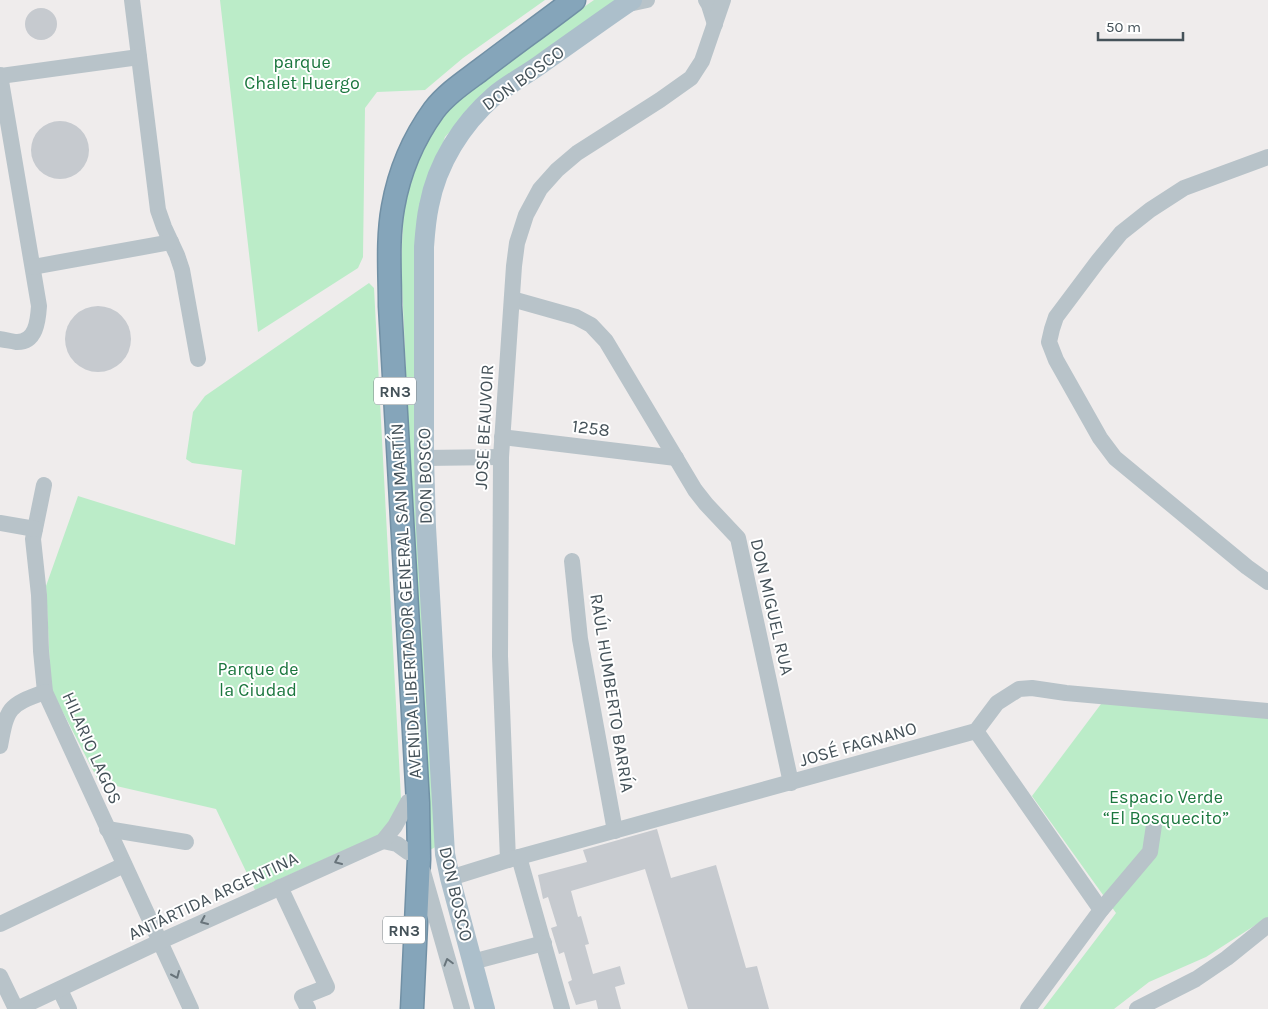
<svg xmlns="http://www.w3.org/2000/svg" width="1268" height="1009" font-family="Karla,sans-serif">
	<rect width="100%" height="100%" fill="#efecec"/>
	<g fill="#bbecc8">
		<polygon points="220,0 545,0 463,58 425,90 377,92 365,108 363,257 358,268 258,332"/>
		<polygon points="594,0 620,0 478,101 445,137 419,210 439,845 421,855 409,475 406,372 401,264 404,206 420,151 454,101 504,63"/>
		<polygon points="369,283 374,288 401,799 392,820 379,835 255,890 216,809 99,782 51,689 46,586 78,496 235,545 242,470 192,463 186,459 193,412 205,396"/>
		<polygon points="1104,700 1268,714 1268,917 1206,957 1149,982 1114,1009 1043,1009 1116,913 1032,796"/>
	</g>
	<g fill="#c6cacf">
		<circle cx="41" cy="24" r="16"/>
		<circle cx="60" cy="150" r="29"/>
		<circle cx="98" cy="339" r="33"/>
		<polygon points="657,829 671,878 716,865 746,968 757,966 769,1009 688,1009 645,869 571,891 578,917 581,916 589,944 585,945 593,974 620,966 625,984 615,987 621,1009 598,1009 596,1000 576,1005 568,982 572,980 564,952 559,954 551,928 557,926 548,897 543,899 538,875 587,862 583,850"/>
	</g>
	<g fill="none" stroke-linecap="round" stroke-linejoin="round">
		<defs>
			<path id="highway" d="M412,1009L419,859L418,803L390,306C390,273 387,240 393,207C399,173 413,139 434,110C447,93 466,81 483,68C513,45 544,23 574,0"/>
		</defs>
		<use href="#highway" stroke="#7190a5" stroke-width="25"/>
		<g stroke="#b8c3c9" stroke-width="16">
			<polyline points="132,0 158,210 164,227 177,255 182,270 198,359"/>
			<polyline points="706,0 709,5 715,24"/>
			<polyline points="624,5 647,0"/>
			<path d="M0,75L39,306C38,321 36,343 16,342C11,341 5,340 0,339"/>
			<polyline points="0,76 139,57"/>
			<polyline points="1268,157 1184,188 1150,210 1121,233 1098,261 1056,317 1052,329 1049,342 1056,360 1100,438 1115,458 1247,567 1268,582"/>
			<polyline points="33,267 171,242"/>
			<polyline points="512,299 576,317 591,325 606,341 695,490 706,504 738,538 791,783"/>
			<polyline points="502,437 676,458"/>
			<polyline points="424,458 501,457"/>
			<polyline points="44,485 33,539 39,595 41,651 45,692 191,1009"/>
			<polyline points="0,523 35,529"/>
			<polyline points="572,561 580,639 615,831"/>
			<polyline points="976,731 1101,910"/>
			<path d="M0,746C7,708 8,705 45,692"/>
			<polyline points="107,829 186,842"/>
			<polyline points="383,841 397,844 408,852"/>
			<polyline points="519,857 562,1009"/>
			<polyline points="508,860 500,656 501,457 514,266 517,243 526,215 540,189 557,170 577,153 660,100 691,78 702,61 723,0"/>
			<polyline points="423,872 462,1009"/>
			<polyline points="450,878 508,860 976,731 997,703 1019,689 1032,688 1066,693 1268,711"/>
			<polyline points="280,887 327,987 302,997 308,1009"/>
			<polyline points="0,924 124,865"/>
			<polyline points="472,962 544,943"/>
			<polyline points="0,976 16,1009"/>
			<polyline points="60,990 69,1009"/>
			<polyline points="17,1009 161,941 383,841 395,826 408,802"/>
			<polyline points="1028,1009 1101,910 1150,852 1154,825"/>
			<polyline points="1137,1009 1196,979 1227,958 1268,925"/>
		</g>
		<path stroke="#acbfcb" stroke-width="20" d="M485,1009L450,878L445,854L426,527L424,458V247C425,233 426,219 429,206C437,163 462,124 494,96C508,84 526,75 541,64C571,43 601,21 632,0"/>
		<use href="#highway" stroke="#85a5ba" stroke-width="22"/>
	</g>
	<defs><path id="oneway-chevron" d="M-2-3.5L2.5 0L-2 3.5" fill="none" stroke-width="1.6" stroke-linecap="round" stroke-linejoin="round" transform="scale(1.25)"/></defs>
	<g stroke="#68747b">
		<use href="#oneway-chevron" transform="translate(338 861) rotate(156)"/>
		<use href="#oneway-chevron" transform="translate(204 921) rotate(156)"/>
		<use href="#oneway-chevron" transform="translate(448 962) rotate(-106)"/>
		<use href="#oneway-chevron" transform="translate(176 975) rotate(66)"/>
	</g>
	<g text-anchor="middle" stroke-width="4" stroke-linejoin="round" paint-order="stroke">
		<g fill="#fff" stroke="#7d868b" stroke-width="1">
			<rect x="374" y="377.5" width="42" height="27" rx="4"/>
			<rect x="383" y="916.5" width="42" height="27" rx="4"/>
		</g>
		<g font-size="16" font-weight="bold" fill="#455259">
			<text x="395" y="397">RN3</text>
			<text x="404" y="936">RN3</text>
		</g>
		<g font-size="18" fill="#1a763d" stroke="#fff">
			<text x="302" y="68">parque<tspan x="302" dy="21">Chalet Huergo</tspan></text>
			<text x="258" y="675">Parque de<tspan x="258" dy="21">la Ciudad</tspan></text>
			<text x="1166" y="803">Espacio Verde<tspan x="1166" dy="21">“El Bosquecito”</tspan></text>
		</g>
		<g font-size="18" fill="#455259" stroke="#fff">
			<text transform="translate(523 78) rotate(-36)" y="6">DON BOSCO</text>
			<text transform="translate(484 427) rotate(-87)" y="6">JOSE BEAUVOIR</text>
			<text transform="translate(591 428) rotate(7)" y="6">1258</text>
			<text transform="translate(425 476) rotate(-91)" y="6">DON BOSCO</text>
			<text transform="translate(406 601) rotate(-93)" y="6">AVENIDA LIBERTADOR GENERAL SAN MARTÍN</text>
			<text transform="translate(772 607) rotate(77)" y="6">DON MIGUEL RUA</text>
			<text transform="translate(612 693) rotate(81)" y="6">RAÚL HUMBERTO BARRÍA</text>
			<text transform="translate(858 744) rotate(-16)" y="6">JOSÉ FAGNANO</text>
			<text transform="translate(92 748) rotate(66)" y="6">HILARIO LAGOS</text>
			<text transform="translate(456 894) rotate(77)" y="6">DON BOSCO</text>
			<text transform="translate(213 896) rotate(-25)" y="6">ANTÁRTIDA ARGENTINA</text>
		</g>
	</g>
	<path d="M1098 32v8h85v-8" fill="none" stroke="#455259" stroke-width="2.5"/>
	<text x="1106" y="32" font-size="15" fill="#455259" stroke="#ffffff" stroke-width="4" paint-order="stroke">50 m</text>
</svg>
